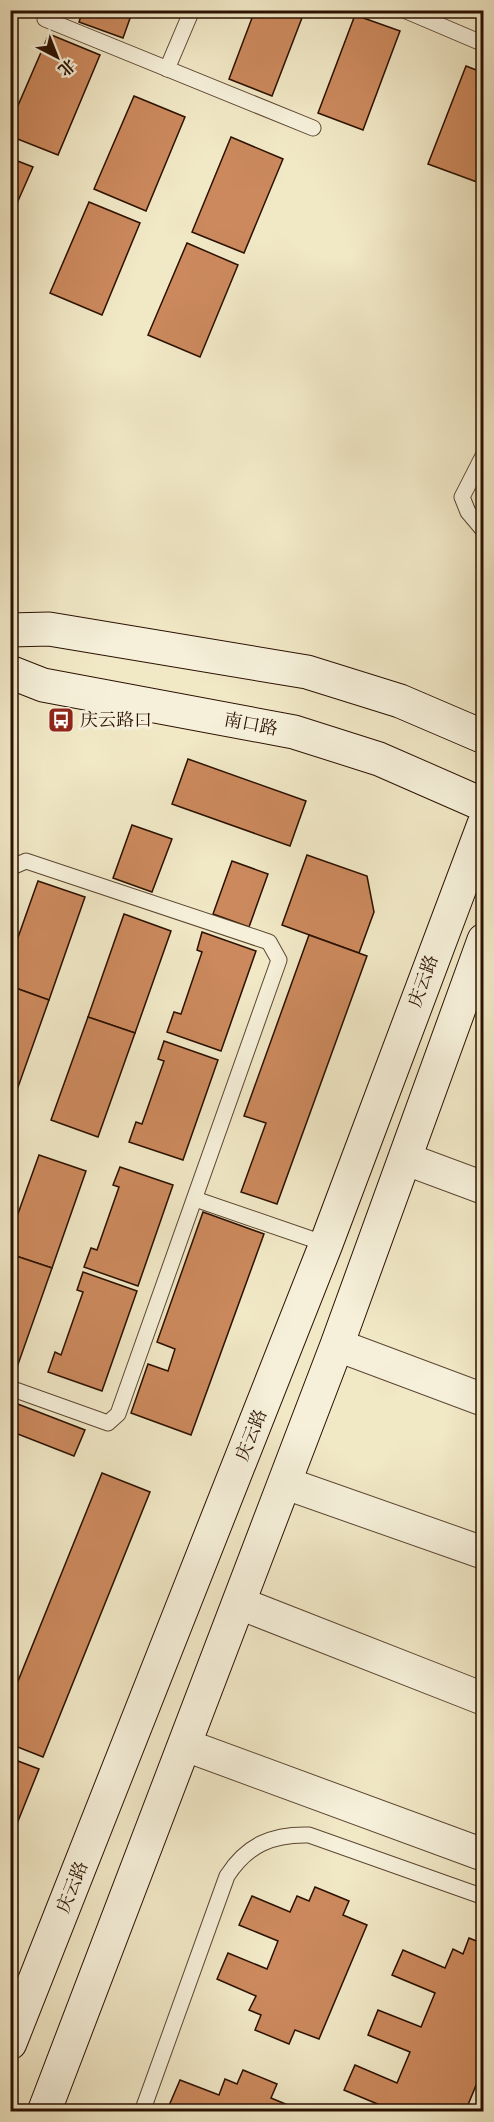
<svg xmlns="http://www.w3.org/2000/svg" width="494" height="2122" font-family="'Libre Caslon Text','Noto Serif SC',serif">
	<rect width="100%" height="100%" fill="#f1e8c6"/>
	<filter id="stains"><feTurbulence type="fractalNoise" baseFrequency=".00333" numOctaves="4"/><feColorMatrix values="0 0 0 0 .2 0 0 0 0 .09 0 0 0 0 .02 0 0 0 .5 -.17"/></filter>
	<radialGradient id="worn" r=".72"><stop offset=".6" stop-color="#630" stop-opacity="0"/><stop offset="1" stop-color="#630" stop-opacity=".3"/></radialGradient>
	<g fill="#cb895d" stroke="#2b1100" stroke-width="1.5">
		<polygon points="83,10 133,10 123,38 79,22"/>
		<polygon points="255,10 305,10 272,96 229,79"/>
		<polygon points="355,15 400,31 363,130 318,113"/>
		<polygon points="49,34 100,55 58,155 10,136 10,124"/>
		<polygon points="466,66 484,73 484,166 477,182 428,164"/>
		<polygon points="134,96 185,117 146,211 94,189"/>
		<polygon points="231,137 283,159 244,253 192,232"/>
		<polygon points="10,158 33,167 10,219"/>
		<polygon points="89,202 140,223 102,315 50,293"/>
		<polygon points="187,243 238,265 200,357 148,335"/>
		<polygon points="188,759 306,801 290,846 172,804"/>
		<polygon points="132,825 172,839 152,892 113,878"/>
		<polygon points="307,855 367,876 374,912 359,953 282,925"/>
		<polygon points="232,861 268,874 249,927 213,914"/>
		<polygon points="38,881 85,897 49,1000 10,986 10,960"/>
		<polygon points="124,914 171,931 135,1033 88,1017"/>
		<polygon points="202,932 256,951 221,1051 167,1032 174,1012 181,1014 202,952 197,950"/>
		<polygon points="309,935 367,956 277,1204 241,1192 266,1123 244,1116"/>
		<polygon points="10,986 49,1000 12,1104 10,1103"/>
		<polygon points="88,1017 135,1033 98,1137 51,1120"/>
		<polygon points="164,1041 218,1060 183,1160 129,1142 136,1122 142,1124 164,1061 158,1059"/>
		<polygon points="39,1155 86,1171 52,1268 10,1254 10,1236"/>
		<polygon points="120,1167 173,1185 138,1286 84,1267 91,1248 97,1250 119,1187 113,1185"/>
		<polygon points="203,1212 264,1234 191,1435 131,1413 148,1364 168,1371 175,1349 157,1342"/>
		<polygon points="10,1254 52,1268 15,1373 10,1372"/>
		<polygon points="83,1272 137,1291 102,1391 48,1372 55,1352 61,1355 83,1292 77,1290"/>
		<polygon points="10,1401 85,1430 74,1456 10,1431"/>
		<polygon points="102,1473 150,1492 43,1757 10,1744 10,1701"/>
		<polygon points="10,1758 39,1769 10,1841"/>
		<polygon points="315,1887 349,1901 343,1915 367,1925 319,2039 295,2030 289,2044 255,2030 261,2015 249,2010 256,1996 217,1979 228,1953 267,1969 278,1941 239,1925 252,1896 290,1912 297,1896 309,1901"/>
		<polygon points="469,1938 484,1944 484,2066 465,2112 385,2112 387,2108 344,2090 355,2065 397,2083 410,2052 368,2035 378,2010 421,2027 435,1993 392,1975 403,1950 445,1968 453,1949 463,1954"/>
		<polygon points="243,2070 277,2084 271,2098 295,2108 294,2112 175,2112 168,2108 180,2080 219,2095 225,2079 237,2084"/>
	</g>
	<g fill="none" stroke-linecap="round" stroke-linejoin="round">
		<defs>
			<g id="lane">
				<polyline points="404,10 484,44"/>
				<polyline points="45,19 313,128"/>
				<polyline points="167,69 192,10"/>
				<polyline points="484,454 462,497 468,512 484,531"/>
				<polyline points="10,868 26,861 269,942 279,960 118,1414 108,1423 10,1388"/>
				<polyline points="195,1199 326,1244"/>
				<path d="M142,2112L227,1876C247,1845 272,1834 309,1835L484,1897"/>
			</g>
			<g id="street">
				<polyline points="406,1159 484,1188"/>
				<polyline points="337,1345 484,1400"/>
				<polyline points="285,1483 484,1553"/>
				<polyline points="239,1603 484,1699"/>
				<polyline points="185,1745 484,1855"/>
			</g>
			<g id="secondary">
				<polyline points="10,630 49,629 307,672 400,701 484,737"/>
				<polyline points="10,672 43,685 294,732 379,759 484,805"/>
				<polyline points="10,2043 326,1244 484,824"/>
				<polyline points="44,2112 337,1345 484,940"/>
			</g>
		</defs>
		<use href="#lane" stroke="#5c4732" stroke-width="17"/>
		<use href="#street" stroke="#5c4732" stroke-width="34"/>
		<use href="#secondary" stroke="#2b1100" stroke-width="35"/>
		<use href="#lane" stroke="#f6f0da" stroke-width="15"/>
		<use href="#street" stroke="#f6f0da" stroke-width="32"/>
		<use href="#secondary" stroke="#f6f0da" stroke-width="33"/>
	</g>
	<defs>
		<symbol id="bus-square" viewBox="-11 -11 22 22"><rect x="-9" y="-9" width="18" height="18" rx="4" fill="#8f2418" stroke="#f6f0da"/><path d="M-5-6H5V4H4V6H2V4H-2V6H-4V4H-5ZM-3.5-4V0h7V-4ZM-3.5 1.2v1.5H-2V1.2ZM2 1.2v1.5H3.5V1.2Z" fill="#fff"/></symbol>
	</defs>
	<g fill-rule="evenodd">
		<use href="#bus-square" x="46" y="705" width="30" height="30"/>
	</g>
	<g text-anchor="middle" stroke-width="6" stroke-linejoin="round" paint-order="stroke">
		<g font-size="18" fill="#2b1100" stroke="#f6f0da" text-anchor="start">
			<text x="80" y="726">庆云路口</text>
		</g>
		<g font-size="18" fill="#2b1100" stroke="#f6f0da">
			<text transform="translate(251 724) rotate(11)" y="6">南口路</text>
			<text transform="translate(423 981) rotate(-70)" y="6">庆云路</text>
			<text transform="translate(251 1435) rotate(-68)" y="6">庆云路</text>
			<text transform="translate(72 1887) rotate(-68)" y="6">庆云路</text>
		</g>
	</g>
	<rect width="494" height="2122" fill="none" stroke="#f1e8c6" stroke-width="36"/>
	<rect x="12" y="12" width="470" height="2098" fill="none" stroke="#2b1100" stroke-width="3"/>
	<rect x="18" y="18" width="458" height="2086" fill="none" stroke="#2b1100" stroke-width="1.5"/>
	<g transform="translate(57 57) rotate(138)" stroke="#f6f0da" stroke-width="4.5" paint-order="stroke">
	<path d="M0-4.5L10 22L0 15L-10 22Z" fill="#2b1100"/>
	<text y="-9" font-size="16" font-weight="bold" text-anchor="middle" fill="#2b1100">北</text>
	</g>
	<rect width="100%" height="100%" filter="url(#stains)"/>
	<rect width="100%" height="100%" fill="url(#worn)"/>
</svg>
